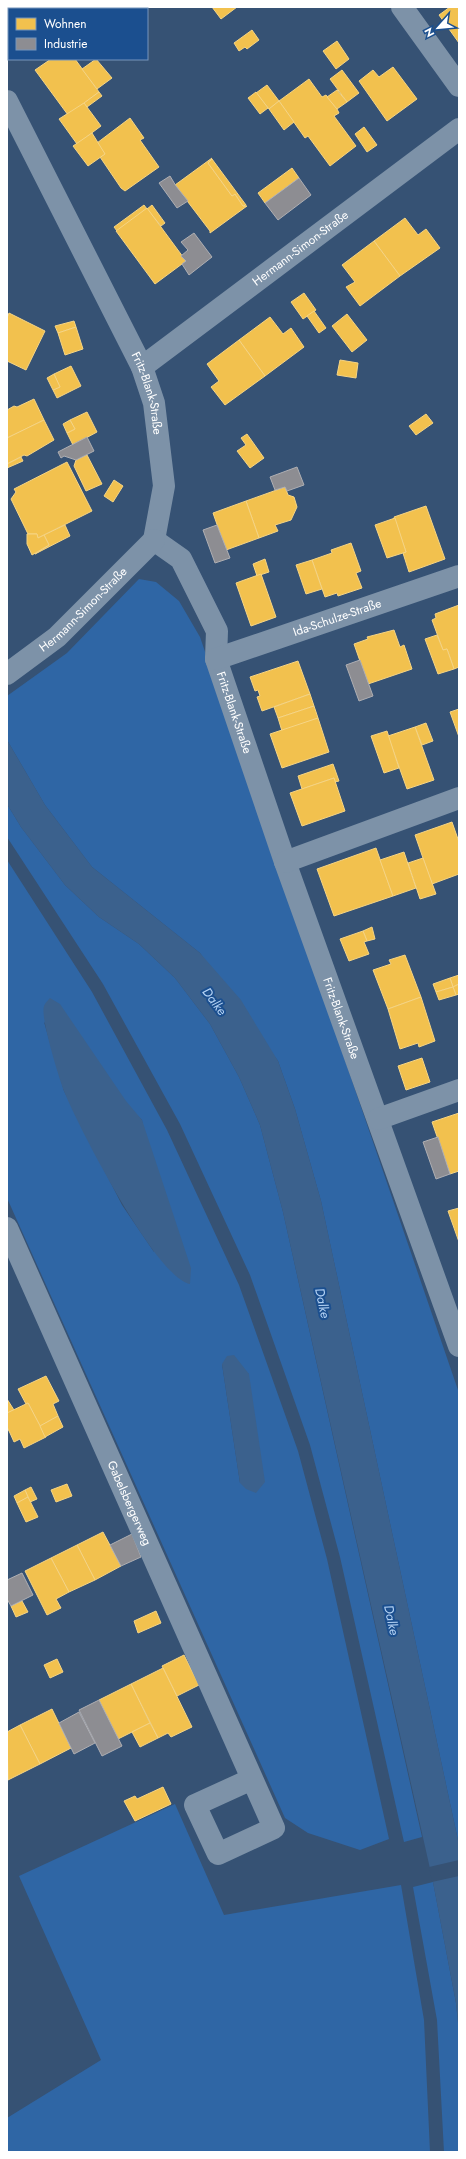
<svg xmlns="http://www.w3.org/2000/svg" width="466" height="2159" font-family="Jost,sans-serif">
	<rect width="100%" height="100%" fill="#365274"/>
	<g fill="#2f66a5" fill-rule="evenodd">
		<polygon points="139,579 156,582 179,601 200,637 459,1393 459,1845 321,1201 295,1109 278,1061 200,953 92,867 45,805 7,740 7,696 67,653"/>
		<polygon points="7,804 21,827 65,885 99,917 139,944 175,978 210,1024 239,1077 260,1125 283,1212 422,1837 404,1842 340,1557 310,1445 250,1275 180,1124 103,984 7,837"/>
		<path d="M7,860L92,992L167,1130L239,1285L298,1451L327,1559L389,1839L360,1850L308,1833L285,1818L7,1198ZM44,1022L142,1120L154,1252L122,1205L64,1091ZM222,1364L249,1374L240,1483Z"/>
		<polygon points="175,1804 224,1915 401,1885 424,2020 430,2152 7,2152 7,2118 101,2060 19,1876"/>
		<polygon points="433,1882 456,2003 459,2032 459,2152 444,2152 437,2020 413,1887"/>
	</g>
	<g fill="#3b618d">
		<polygon points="7,740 45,805 92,867 200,953 241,1000 278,1061 295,1109 321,1201 459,1845 459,2032 456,2003 433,1882 283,1212 260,1125 239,1077 210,1024 175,978 139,944 99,917 65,885 21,827 7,804"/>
		<path d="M50,998L60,1004L126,1101L142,1120L191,1268L190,1284C156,1278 78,1126 64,1091C59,1078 40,1017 44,1006C45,1003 48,1000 50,998Z"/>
		<polygon points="234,1355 249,1374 265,1482 256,1493 246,1489 240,1483 222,1364 227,1356"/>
	</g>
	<polygon fill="#365274" points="459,1860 459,1876 432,1882 429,1867"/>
	<g fill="#f2c14e" stroke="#f6d483">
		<polygon points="11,7 68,7 69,9 13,9"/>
		<polygon points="212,7 237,7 221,19"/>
		<polygon points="450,7 459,7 459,43 439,15"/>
		<polygon points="252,30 259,40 247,49 245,47 239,51 234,43"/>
		<polygon points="337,41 349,59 336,69 323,51"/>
		<polygon points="51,59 75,59 99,92 68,115 35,70"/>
		<polygon points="96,59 112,78 97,89 82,69"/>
		<polygon points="393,67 417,99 387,121 359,81 373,70 379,77"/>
		<polygon points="342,70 359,93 347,102 330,79"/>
		<polygon points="309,79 322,97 326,95 337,109 339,113 334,116 356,146 330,166 308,136 305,138 279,101"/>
		<polygon points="267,85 279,101 269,109 256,93"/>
		<polygon points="337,90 347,102 337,109 327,97"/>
		<polygon points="99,92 102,96 87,107 84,103"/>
		<polygon points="256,92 268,108 260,114 248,98"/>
		<polygon points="279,101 294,122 284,130 269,109"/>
		<polygon points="84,103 101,126 77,144 59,119"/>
		<polygon points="130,118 144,138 140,140 159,167 125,191 121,188 100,157 105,154 97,143"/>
		<polygon points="364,127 377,145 367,152 355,134"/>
		<polygon points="92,133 105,154 88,166 73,146"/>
		<polygon points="212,158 208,163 232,196 235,194 243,206 247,206 210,233 210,231 175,185"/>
		<polygon points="212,159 246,205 243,206 235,194 232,196 208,163"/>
		<polygon points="292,168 299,178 265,203 258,193"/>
		<polygon points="144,205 147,209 117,231 114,227"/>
		<polygon points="152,205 165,223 161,226 147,209"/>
		<polygon points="147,208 186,261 155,284 116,231"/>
		<polygon points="405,218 418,235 426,229 440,248 400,276 374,241"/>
		<polygon points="374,241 400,276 360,306 346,287 355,282 342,265"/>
		<polygon points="304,293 316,310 303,319 291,302"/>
		<polygon points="314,311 326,328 319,333 307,316"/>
		<polygon points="9,313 45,331 26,370 7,361 7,318"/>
		<polygon points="347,314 367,340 352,352 332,326"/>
		<polygon points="270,317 283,334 291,328 304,347 265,376 239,340"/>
		<polygon points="74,321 76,327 58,333 55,326"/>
		<polygon points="76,327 83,349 65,355 58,333"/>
		<polygon points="239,340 265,376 225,405 211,387 219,381 207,364"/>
		<polygon points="340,360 358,363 356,378 337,375"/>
		<polygon points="71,366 81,386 57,398 53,390 60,387 54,374"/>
		<polygon points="54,374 60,387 53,390 47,378"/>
		<polygon points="34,399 44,420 7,438 7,410 14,406 17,407"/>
		<polygon points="87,412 97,432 73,445 67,433 75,429 70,420"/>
		<polygon points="426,414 433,423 416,435 409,426"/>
		<polygon points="44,420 54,440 27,456 24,455 7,464 7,438"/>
		<polygon points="70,420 75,429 67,433 63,424"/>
		<polygon points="247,434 264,458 250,468 237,451 246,445 241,438"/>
		<polygon points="87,455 102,484 86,491 74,466 76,460"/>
		<polygon points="21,457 23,461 7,468 7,464"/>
		<polygon points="67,462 92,511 38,538 37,534 28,534 11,499 16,492 14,489"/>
		<polygon points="114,480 123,486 113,502 104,496"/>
		<polygon points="285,487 288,495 294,497 297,507 291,520 275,525 278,531 259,538 246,501"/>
		<polygon points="246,501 259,538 226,550 213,513"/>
		<polygon points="426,506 445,559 409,572 403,553 406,552 394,517"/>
		<polygon points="395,518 406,552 387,558 375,525"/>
		<polygon points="65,525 70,536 35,554 49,545 44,535"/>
		<polygon points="27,534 37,534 38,538 44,535 49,545 32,555 27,544"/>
		<polygon points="351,543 361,571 356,573 362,588 338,596 337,593 325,597 312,560 332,553 331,550"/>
		<polygon points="265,559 269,572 257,576 253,564"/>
		<polygon points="312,560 322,589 306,594 296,565"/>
		<polygon points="261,574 276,617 251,626 236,583"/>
		<polygon points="459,605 459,667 454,669 447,649 443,650 432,620 436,618 435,614"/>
		<polygon points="394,630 400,647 404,645 412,669 368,684 354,644 368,639 367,637"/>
		<polygon points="437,635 443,650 447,649 454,669 438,674 425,639"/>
		<polygon points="298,661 310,694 262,711 257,697 260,696 258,690 255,691 250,677"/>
		<polygon points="310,694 314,706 278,718 274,707"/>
		<polygon points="314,706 318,718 282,731 278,718"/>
		<polygon points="459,709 459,737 450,712"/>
		<polygon points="318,718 329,752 282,768 270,734"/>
		<polygon points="426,723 433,741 422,745 415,727"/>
		<polygon points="415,727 434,780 407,789 388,736"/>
		<polygon points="387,731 399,768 384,773 371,736"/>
		<polygon points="333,764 339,781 335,782 334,778 302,789 298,776"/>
		<polygon points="334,778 345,811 302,826 290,793"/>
		<polygon points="452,822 459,842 459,874 432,884 415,835"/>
		<polygon points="376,848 393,896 334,916 317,869"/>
		<polygon points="404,852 416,888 393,896 380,860"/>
		<polygon points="423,858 436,894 420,899 408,863"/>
		<polygon points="372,927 375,939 367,941 363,931"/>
		<polygon points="363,931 367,941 364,942 369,954 349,961 340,939"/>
		<polygon points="405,955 421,997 388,1009 373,970 391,964 389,960"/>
		<polygon points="459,975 459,984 453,987 450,978"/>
		<polygon points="450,978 453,987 436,992 433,984"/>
		<polygon points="459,984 459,994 456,995 453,987"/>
		<polygon points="453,987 456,995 439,1000 436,992"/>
		<polygon points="421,997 435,1041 419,1047 418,1043 400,1049 388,1009"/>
		<polygon points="422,1058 430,1082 406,1090 398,1066"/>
		<polygon points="459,1113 459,1171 450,1174 432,1122"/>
		<polygon points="459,1208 459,1242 448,1211"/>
		<polygon points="46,1376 59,1401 53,1404 58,1416 40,1426 28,1403 26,1404 18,1389"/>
		<polygon points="7,1399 14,1410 7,1413"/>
		<polygon points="28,1403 46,1437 24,1448 20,1439 14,1442 10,1433 7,1427 7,1413"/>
		<polygon points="58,1416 63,1427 45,1437 40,1426"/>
		<polygon points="67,1484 72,1496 56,1502 51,1490"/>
		<polygon points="31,1487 37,1499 30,1502 25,1490"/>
		<polygon points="25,1490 28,1497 17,1503 14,1496"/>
		<polygon points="28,1497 38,1517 26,1522 17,1503"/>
		<polygon points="103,1532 121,1566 95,1580 77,1545"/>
		<polygon points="77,1545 95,1580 69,1592 51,1558"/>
		<polygon points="51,1558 69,1592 56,1599 61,1608 47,1615 25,1571"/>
		<polygon points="22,1601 28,1612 16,1617 11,1606"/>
		<polygon points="156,1611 161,1623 138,1633 134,1621"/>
		<polygon points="184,1655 199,1685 177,1696 162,1666"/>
		<polygon points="57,1659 63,1672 50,1678 44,1665"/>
		<polygon points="163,1668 192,1727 171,1737 168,1733 158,1738 131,1684"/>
		<polygon points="131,1684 150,1723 118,1739 99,1700"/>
		<polygon points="52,1709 71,1748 40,1764 20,1725"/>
		<polygon points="150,1723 158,1738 140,1747 132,1732"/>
		<polygon points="20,1725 40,1764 8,1780 7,1732"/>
		<polygon points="163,1787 171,1804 135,1821 124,1801 135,1796 137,1799"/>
	</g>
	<g fill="#8d8d92" stroke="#afafb3">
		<polygon points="170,176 176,186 188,201 177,208 159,183"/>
		<polygon points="299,178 311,195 278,220 265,203"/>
		<polygon points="194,233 212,257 189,275 182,264 186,261 181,256 188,250 181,242"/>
		<polygon points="87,437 94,451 76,460 64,456 61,458 58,452"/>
		<polygon points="297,467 304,485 287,491 285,487 275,490 270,477"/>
		<polygon points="217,525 230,558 215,563 203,530"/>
		<polygon points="360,660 373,696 359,701 346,665"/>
		<polygon points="438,1137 450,1174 436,1179 423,1142"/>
		<polygon points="132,1534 141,1557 121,1566 110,1545"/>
		<polygon points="22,1573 33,1595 11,1606 7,1599 7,1580"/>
		<polygon points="99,1700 122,1746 102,1756 79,1710"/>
		<polygon points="79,1712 95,1743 74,1754 59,1723"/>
	</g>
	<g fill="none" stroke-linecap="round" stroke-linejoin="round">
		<g stroke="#7d92a8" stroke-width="22">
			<polyline points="402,7 459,86"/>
			<path id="s1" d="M7,101L142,367L154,403L164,486L154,540"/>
			<path id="s2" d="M142,367L459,129"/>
			<path id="s3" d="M154,540L181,559L217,631L216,659L285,862L459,1346"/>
			<path id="s4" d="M216,659L459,576"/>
			<path id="s5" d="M7,674L57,637L154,540"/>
			<polyline points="285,862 459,798"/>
			<polyline points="378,1119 459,1090"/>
			<path id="s6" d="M7,1228L274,1828L218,1854L195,1805L252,1779"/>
		</g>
	</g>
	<g text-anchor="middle" stroke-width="4" stroke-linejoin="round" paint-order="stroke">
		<g font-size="12" fill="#fff" stroke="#1b4f8f">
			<text dy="4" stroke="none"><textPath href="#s2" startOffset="198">Hermann-Simon-Straße</textPath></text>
			<text dy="4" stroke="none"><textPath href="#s1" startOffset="325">Fritz-Blank-Straße</textPath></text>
			<text dy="4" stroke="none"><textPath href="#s5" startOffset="100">Hermann-Simon-Straße</textPath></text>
			<text dy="4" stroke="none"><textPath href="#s4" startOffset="128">Ida-Schulze-Straße</textPath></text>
			<text dy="4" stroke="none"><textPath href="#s3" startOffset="198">Fritz-Blank-Straße</textPath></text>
			<text dy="4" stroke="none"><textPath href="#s3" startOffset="522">Fritz-Blank-Straße</textPath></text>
			<text dy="4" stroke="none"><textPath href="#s6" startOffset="301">Gabelsbergerweg</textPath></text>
		</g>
		<g font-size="13" font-style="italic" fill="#b5d3f5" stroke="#1b4f8f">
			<text transform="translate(215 1001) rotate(53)" y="5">Dalke</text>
			<text transform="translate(323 1303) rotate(78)" y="5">Dalke</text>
			<text transform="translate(392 1620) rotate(78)" y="5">Dalke</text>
		</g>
	</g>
	<rect width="466" height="2159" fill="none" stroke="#ffffff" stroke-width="16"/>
	<rect x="8" y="8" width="140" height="52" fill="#1b4f8f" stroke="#7695bc"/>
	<rect x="16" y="18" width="20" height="12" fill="#f2c14e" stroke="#7695bc"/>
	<text x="44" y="28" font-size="12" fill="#ffffff">Wohnen</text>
	<rect x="16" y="38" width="20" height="12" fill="#8d8d92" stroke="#7695bc"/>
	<text x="44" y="48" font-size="12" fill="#ffffff">Industrie</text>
	<g transform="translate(438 28) rotate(243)" stroke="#1b4f8f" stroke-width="3" paint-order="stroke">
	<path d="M0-3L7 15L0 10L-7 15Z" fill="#ffffff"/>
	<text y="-6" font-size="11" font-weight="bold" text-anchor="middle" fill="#ffffff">N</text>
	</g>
</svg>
